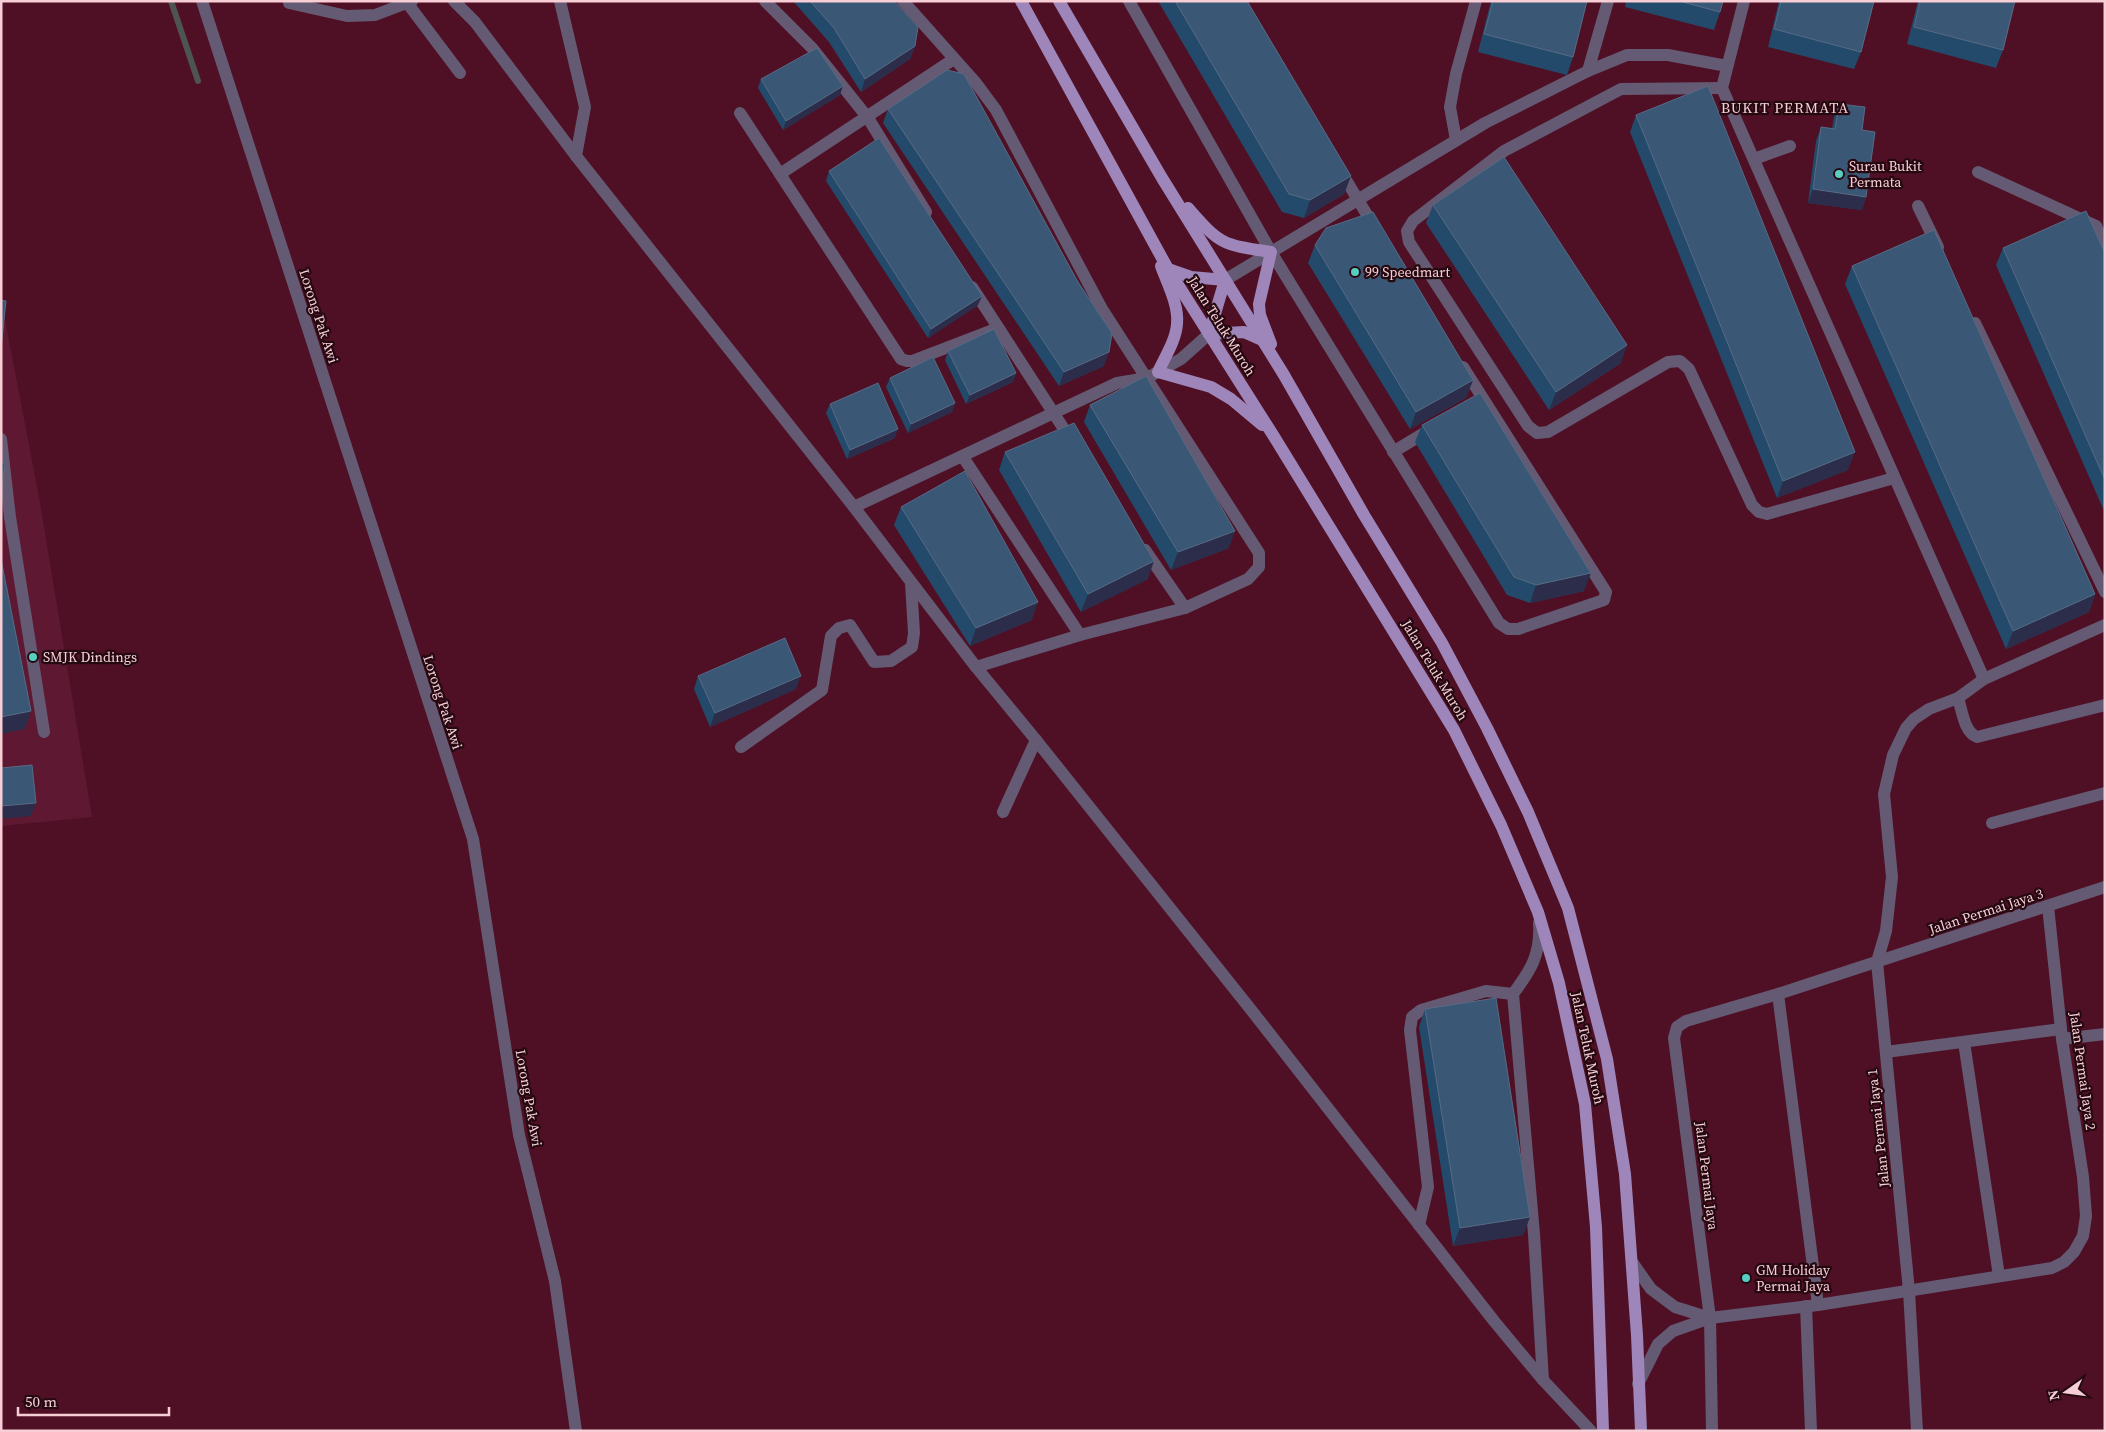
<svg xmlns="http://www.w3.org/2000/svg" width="2106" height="1432" font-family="'Source Serif 4',serif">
	<rect width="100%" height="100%" fill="#4f1025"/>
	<polygon fill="#5e1831" points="1,299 39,497 92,817 1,826"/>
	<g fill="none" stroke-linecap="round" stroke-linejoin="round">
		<polyline stroke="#4e5454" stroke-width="6" points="171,1 198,81"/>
		<g stroke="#655a73" stroke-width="12">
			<polyline points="202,1 473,839 519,1135 555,1281 576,1431"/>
			<polyline points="454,1 475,22 576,156 854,507 976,667 1036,740 1252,1011 1494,1321 1543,1380 1591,1431"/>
			<polyline points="560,1 585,107 576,156"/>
			<polyline points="765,1 812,48 868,118 926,212"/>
			<polyline points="903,1 976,83 996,110 1102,309 1259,553 1259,567 1248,579 1185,608 1080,635 976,667"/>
			<polyline points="1129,1 1271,252 1499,623 1508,629 1518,629 1604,600 1606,592 1463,367"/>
			<polyline points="1744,1 1722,88 1984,679"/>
			<polyline points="289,3 347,16 375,15 412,1"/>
			<polyline points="408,4 460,73"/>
			<polyline points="1588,71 1608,1"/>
			<polyline points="1722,88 1621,89 1504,151 1413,221 1407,231 1409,242 1528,426 1537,433 1548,432 1668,362 1680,361 1689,369 1752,505 1759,512 1767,514 1894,478"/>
			<polyline points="740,113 901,359 907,361 912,361 998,328"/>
			<polyline points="1456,140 1450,107 1456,74 1476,1"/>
			<polyline points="1754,159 1790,146"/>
			<polyline points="1340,170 1375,228"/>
			<polyline points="1978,172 2096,226 2105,246"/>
			<polyline points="780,174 954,59"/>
			<polyline points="1918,206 1938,247"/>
			<polyline points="1225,280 1485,123 1588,71 1627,55 1668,55 1727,66"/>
			<polyline points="972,287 1071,440"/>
			<polyline points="1975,323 2105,592"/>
			<polyline points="1,439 10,517 44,732"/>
			<polyline points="1393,452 1431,429"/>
			<polyline points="963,457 1080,635"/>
			<polyline points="854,507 1117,383 1147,378 1181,359 1209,334"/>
			<polyline points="1145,550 1185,608"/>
			<polyline points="1958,698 1984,679 2105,625"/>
			<polyline points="741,747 822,690 831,636 839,628 850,625 874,662 891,661 912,647 914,633 911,583"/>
			<polyline points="1003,812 1036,740"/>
			<polyline points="1992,823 2105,793"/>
			<path d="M1539,923C1541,954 1531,970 1513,994L1534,1234L1543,1380"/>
			<polyline points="1778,994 1818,1305"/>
			<polyline points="2062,1039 2105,1034"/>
			<polyline points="1964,1042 1999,1276"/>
			<polyline points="1886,1052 2061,1029"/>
			<polyline points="1419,1225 1428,1187 1410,1030 1412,1017 1421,1010 1486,991 1513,994"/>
			<polyline points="1632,1262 1651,1289 1675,1307 1710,1318"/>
			<polyline points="1806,1306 1811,1431"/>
			<polyline points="1638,1384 1658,1344 1673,1331 1710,1318 1818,1305 2052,1268 2064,1262 2074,1252 2083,1236 2086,1216 2083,1177 2062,1039 2048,906"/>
			<polyline points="1712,1431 1710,1318 1674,1038 1677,1027 1686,1021 1778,994 2105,887"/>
			<path d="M1917,1431L1909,1291L1877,962L1886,931L1892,877L1884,794L1893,755L1906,728L1914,719L1929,709L1958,698C1962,710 1964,732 1977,737L2105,705"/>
		</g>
		<g stroke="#9e86ba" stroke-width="12">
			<polyline points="1021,1 1168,269 1273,435 1454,730 1501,825 1538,912 1559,983 1585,1104 1596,1227 1603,1431"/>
			<polyline points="1059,1 1162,178 1284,375 1364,515 1442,643 1487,728 1528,812 1568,908 1607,1059 1625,1174 1637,1335 1641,1431"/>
			<path d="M1188,208C1220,245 1223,245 1271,252L1259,304L1260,315L1271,344"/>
			<path d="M1161,266C1167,283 1179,305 1177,324C1176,340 1165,357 1158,372L1211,387L1231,399L1262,425"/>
			<polyline points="1168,269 1191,277 1225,280"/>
			<polyline points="1209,334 1225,280"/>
			<polyline points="1209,334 1244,332 1262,340"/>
		</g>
	</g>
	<g fill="#234a6a">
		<polygon points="793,1 894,1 915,46 910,59 861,92 829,42"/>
		<polygon points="1158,1 1247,1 1351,176 1344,194 1304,218 1282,212"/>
		<polygon points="1491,1 1587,1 1573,57 1567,75 1478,52"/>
		<polygon points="1626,1 1723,1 1720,12 1714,30 1625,7"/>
		<polygon points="1779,1 1874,1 1861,52 1854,69 1768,47"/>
		<polygon points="1918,1 2015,1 2003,50 1996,68 1907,44"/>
		<polygon points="761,79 840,95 783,130 758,88"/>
		<polygon points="1839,104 1862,130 1866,197 1862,210 1808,203 1816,141 1821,127 1832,129 1834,117"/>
		<polygon points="888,109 1104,366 1059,386 883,123"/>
		<polygon points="1636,115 1848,470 1777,498 1630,132"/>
		<polygon points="829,171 978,305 928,338 826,181"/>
		<polygon points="1433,205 1621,363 1549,410 1426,223"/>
		<polygon points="1315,245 1473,380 1466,398 1410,429 1308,263"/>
		<polygon points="2003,248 2105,253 2105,513 1996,265"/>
		<polygon points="1852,266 2095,594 2089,612 2006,649 1845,284"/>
		<polygon points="948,351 1016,373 1013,382 966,404 945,360"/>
		<polygon points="890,378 955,403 952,412 908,433 886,387"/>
		<polygon points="830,404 895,438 847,459 826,413"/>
		<polygon points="1090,405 1229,548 1171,570 1084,422"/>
		<polygon points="1422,425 1584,591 1530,603 1507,595 1415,442"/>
		<polygon points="1005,452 1148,579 1081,612 999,470"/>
		<polygon points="901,507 1032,620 970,646 894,525"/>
		<polygon points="698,676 796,689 710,727 694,689"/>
		<polygon points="1425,1009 1530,1217 1523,1235 1453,1246 1419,1027"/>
	</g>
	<g fill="#2b2d4a">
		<polygon points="915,46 910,59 861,92 865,79"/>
		<polygon points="843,86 840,95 783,130 786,121"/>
		<polygon points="1351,176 1344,194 1304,218 1310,200"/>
		<polygon points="1813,189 1866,197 1862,210 1808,203"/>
		<polygon points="982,296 978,305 928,338 931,329"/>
		<polygon points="1627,345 1621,363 1549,410 1556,392"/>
		<polygon points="1109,352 1104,366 1059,386 1064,372"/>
		<polygon points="1016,373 1013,382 966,404 970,395"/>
		<polygon points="1473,380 1466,398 1410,429 1416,412"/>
		<polygon points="955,403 952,412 908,433 911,424"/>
		<polygon points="898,429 895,438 847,459 850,450"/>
		<polygon points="1855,452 1848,470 1777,498 1783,481"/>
		<polygon points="1235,531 1229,548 1171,570 1178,552"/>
		<polygon points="1154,561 1148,579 1081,612 1088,594"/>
		<polygon points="1591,573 1584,591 1530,603 1536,585"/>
		<polygon points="2095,594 2089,612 2006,649 2013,631"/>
		<polygon points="1038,602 1032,620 970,646 976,628"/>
		<polygon points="801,676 796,689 710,727 715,713"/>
		<polygon points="31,711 25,729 1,734 1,717"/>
		<polygon points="36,803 31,816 1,819 1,806"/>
		<polygon points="1530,1217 1523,1235 1453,1246 1460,1228"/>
	</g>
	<g fill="#3a5876" stroke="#576b85">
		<polygon points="810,1 894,1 918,27 915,46 865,79 834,28"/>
		<polygon points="1175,1 1247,1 1351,176 1310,200 1289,194"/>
		<polygon points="1493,1 1587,1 1573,57 1484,34"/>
		<polygon points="1679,1 1723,1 1720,12"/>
		<polygon points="1781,1 1874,1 1861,52 1774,29"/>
		<polygon points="1920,1 2015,1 2003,50 1914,27"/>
		<polygon points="817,48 843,86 786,121 761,79"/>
		<polygon points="947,70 964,74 1078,282 1112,333 1109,352 1064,372 888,109"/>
		<polygon points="1708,86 1855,452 1783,481 1636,115"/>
		<polygon points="1839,104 1865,107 1862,130 1875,132 1866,197 1813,189 1821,127 1835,129"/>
		<polygon points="879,138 982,296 931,329 829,171"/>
		<polygon points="1504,157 1627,345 1556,392 1433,205"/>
		<polygon points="2086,211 2105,253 2105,480 2003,248"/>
		<polygon points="1373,212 1473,380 1416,412 1315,245 1326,228"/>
		<polygon points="1934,230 2095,594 2013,631 1852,266"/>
		<polygon points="1,300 6,301 1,349"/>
		<polygon points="994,329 1016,373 970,395 948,351"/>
		<polygon points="933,357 955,403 911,424 890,378"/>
		<polygon points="1146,376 1235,531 1178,552 1090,405"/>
		<polygon points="878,383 898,429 850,450 830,404"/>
		<polygon points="1480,393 1591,573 1536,585 1514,577 1422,425"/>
		<polygon points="1074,423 1154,561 1088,594 1005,452"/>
		<polygon points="1,463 5,463 1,497"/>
		<polygon points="965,471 1038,602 976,628 901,507"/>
		<polygon points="1,559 31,711 1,717"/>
		<polygon points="785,638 801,676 715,713 698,676"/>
		<polygon points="32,765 36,803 1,806 1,768"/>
		<polygon points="1496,998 1530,1217 1460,1228 1425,1009"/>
	</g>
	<g fill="#58cec0" stroke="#250911" stroke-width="2">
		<circle cx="1839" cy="174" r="5"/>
		<circle cx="1355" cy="272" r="5"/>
		<circle cx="33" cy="657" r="5"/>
		<circle cx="1746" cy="1278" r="5"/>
	</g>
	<g text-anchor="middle" stroke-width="4.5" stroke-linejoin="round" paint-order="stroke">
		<g font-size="14" fill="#f7ced6" stroke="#250911" text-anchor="start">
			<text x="1849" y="171">Surau Bukit<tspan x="1849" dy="16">Permata</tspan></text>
			<text x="1365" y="277">99 Speedmart</text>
			<text x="43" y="662">SMJK Dindings</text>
			<text x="1756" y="1275">GM Holiday<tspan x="1756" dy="16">Permai Jaya</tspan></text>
		</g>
		<g font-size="14" fill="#f7ced6" stroke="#250911">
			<text transform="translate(319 316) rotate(72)" y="5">Lorong Pak Awi</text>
			<text transform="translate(1222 326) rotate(58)" y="5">Jalan Teluk Muroh</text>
			<text transform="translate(1435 670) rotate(59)" y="5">Jalan Teluk Muroh</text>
			<text transform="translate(443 702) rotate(72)" y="5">Lorong Pak Awi</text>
			<text transform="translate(1986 911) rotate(-18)" y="5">Jalan Permai Jaya 3</text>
			<text transform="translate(1588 1048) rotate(78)" y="5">Jalan Teluk Muroh</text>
			<text transform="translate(2083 1071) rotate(82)" y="5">Jalan Permai Jaya 2</text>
			<text transform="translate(529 1098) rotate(80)" y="5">Lorong Pak Awi</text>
			<text transform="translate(1878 1128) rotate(-96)" y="5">Jalan Permai Jaya 1</text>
			<text transform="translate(1707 1176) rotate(83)" y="5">Jalan Permai Jaya</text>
		</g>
		<g font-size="15" letter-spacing="1" fill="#f7ced6" stroke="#250911">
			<text x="1785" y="113">BUKIT PERMATA</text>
		</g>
	</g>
	<rect width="2106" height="1432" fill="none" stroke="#f7ced6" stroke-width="5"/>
	<g transform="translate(2066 1392) rotate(256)" stroke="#250911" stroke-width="4" paint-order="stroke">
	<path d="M0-4L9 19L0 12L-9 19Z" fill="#f7ced6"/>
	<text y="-8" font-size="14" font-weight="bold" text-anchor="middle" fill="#f7ced6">N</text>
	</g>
	<path d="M18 1407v8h151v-8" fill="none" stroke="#f7ced6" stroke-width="2.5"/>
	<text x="25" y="1407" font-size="15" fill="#f7ced6" stroke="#250911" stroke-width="4" paint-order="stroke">50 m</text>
</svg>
